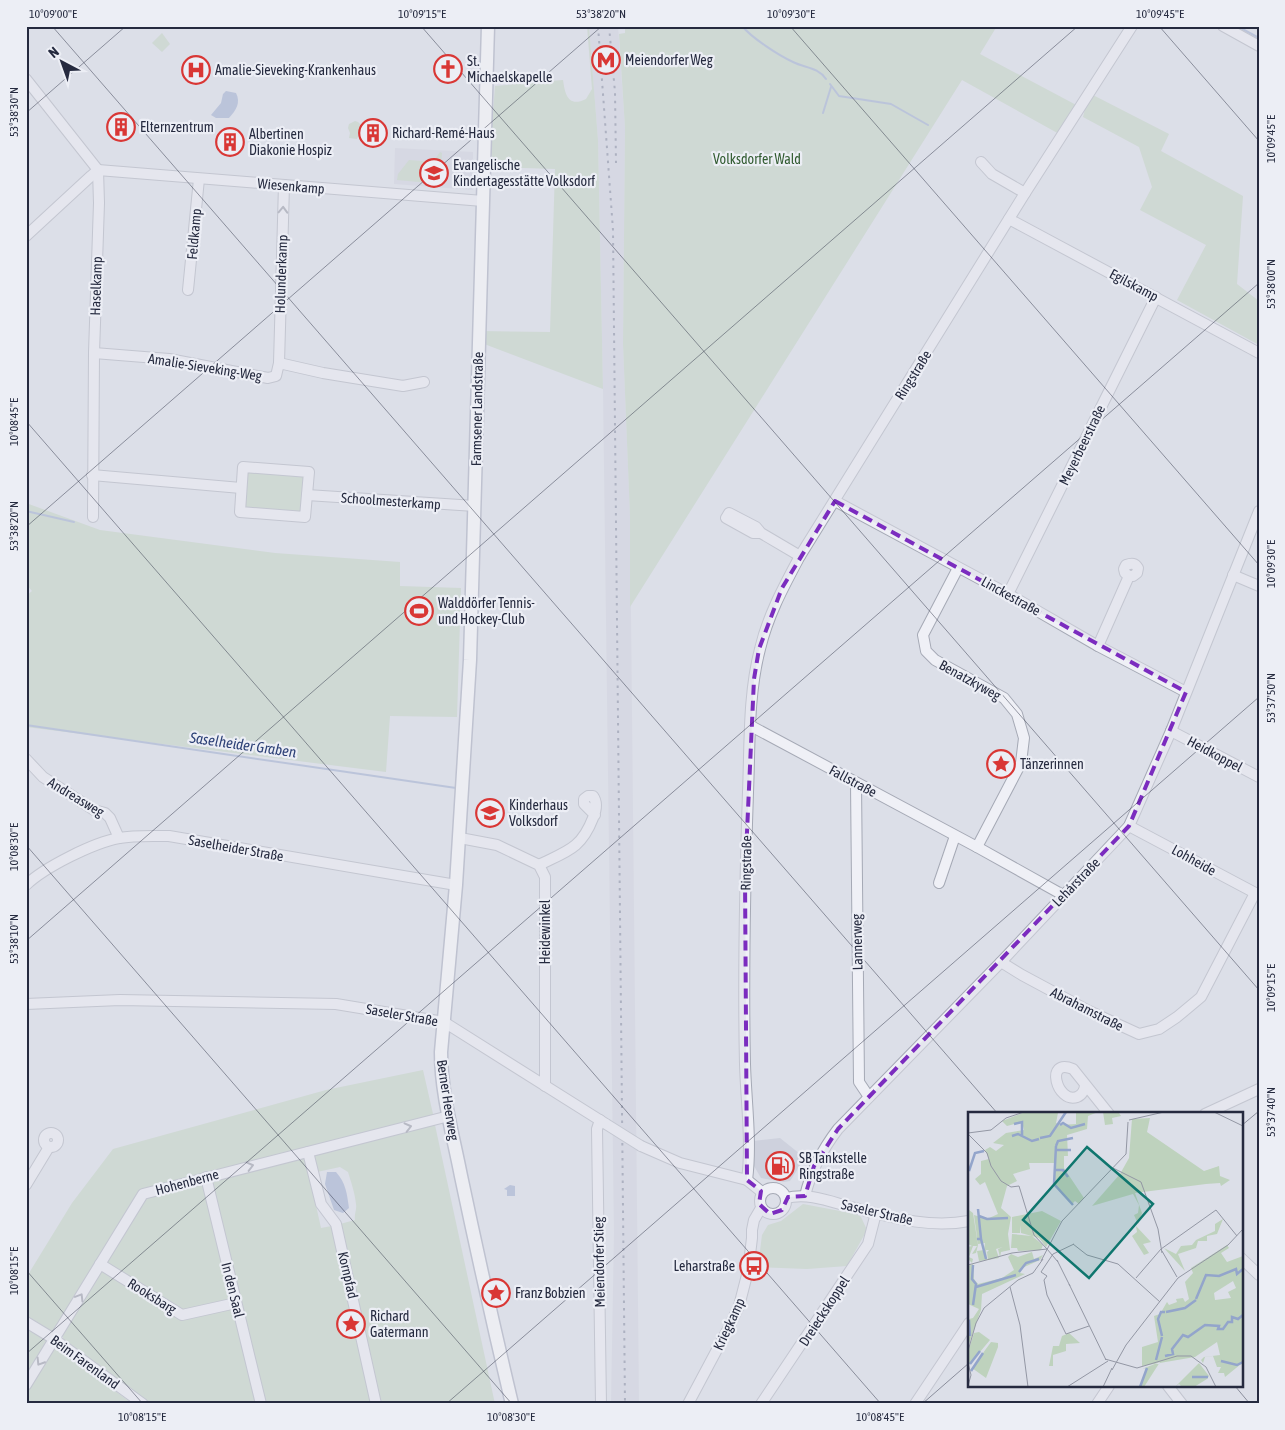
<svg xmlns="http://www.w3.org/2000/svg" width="1285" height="1430" font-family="'Asap Condensed',sans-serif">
	<rect width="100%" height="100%" fill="#dcdfe8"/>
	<g fill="#ced1dd">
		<polygon points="589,26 618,26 625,128 623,344 630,516 639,1404 611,1404 614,1233 603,389 598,140"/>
		<polygon points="395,148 473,152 473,190 394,184"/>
		<polygon points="780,1138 805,1158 790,1181 784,1182 761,1178 754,1166 753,1141"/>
	</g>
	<g fill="#bed2bd">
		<path d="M587,26H589L598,140L603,389L479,342V331L550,332L555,169L489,167L495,86L563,80C565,94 568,108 586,99L592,89Z"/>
		<polygon points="625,26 997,26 980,54 1080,107 1061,135 962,80 630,607 630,516 623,344 625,128 619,34 625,33"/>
		<polygon points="162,33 170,44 162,52 152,43"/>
		<polygon points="1089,93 1169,134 1161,151 1243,196 1237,284 1259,301 1259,345 1177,300 1206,245 1140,210 1152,187 1139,147 1083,117"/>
		<polygon points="355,121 358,122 362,126 357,139 349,138 350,133 348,128 349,124"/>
		<polygon points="440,152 442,153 440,184 397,180 398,174 409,160 433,162"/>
		<polygon points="244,468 307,473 304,516 241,511"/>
		<polygon points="26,503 100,530 275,553 400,562 400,586 461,588 457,717 390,716 386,772 26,727 26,596 32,591 26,584"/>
		<polygon points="423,1070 433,1114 431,1116 141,1190 53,1332 26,1315 26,1278 72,1203 113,1149 326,1090"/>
		<path d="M435,1125L495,1404H380L340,1224L355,1220C354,1214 357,1210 356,1204C355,1193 351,1182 348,1172L340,1167L317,1172L313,1154Z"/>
		<polygon points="305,1156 321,1228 332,1226 371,1404 266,1404 210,1179"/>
		<polygon points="202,1182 231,1298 230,1300 186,1311 178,1310 107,1264 106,1261 147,1196"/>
		<polygon points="803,1204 856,1214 861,1217 867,1230 847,1266 807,1269 758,1267 762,1235 768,1225 781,1221"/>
		<polygon points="103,1270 184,1319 233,1308 257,1404 151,1404 63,1339 63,1331 100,1272"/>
		<polygon points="26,1329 46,1340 47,1343 26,1376"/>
		<polygon points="53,1348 56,1348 133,1404 26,1404 26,1392"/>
	</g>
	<g fill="#93a5cb">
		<path d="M226,91L236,93C241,103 236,110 229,118H216L211,115L221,103L223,94Z"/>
		<path d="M327,1172H336C346,1183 347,1194 349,1208L343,1213L334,1210L325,1184Z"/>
		<polygon points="510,1185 515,1186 515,1196 507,1196 507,1190 504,1189"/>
	</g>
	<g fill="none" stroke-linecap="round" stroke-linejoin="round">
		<g stroke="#93a5cb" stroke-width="2">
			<path d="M742,26C752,38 778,55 793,62C805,68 818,67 826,79"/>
			<polyline points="1237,26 1259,38"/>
			<polyline points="830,84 839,96 891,104 928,125"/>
			<polyline points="823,113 831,87"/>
			<polyline points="26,511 74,522"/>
			<polyline points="26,725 456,788"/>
		</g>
		<defs>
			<g id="minor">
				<polyline points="1223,26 1259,46"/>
				<polyline points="26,79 98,170 99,203 94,353 93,517"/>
				<polyline points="981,162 992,174 1025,193"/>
				<polyline points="98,170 483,201"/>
				<polyline points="1009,219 1259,353"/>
				<polyline points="26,236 91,176 98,170"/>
				<polyline points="188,290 199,179"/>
				<polyline points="94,353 169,359 268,378 276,376 279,363 323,373 403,386 424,382"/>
				<polyline points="279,363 284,185"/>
				<polygon points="243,467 309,472 305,517 240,512"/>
				<polyline points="92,475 241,488"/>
				<polyline points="307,495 475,506"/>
				<polyline points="835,501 1008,594 1098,646 1186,692"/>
				<polyline points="761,533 753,533 726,518 729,513 756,527 761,533 800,556"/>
				<polyline points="958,568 923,635 926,651 935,660 1004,698 1017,714 1024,738 1021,763 977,847"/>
				<polyline points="1233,575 1259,586"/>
				<polyline points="1008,594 1156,297"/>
				<path d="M1098,646L1129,576L1125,573L1124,569L1126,565C1132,563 1135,563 1138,568L1137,573L1133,576H1129"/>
				<polyline points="751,726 977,847 1063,895"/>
				<polyline points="1171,731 1259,777"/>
				<polyline points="26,759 43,777 94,810 105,813 110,818 119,838"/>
				<polyline points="856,783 859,1082 869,1097"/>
				<polyline points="1129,826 1259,895"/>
				<polyline points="460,838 497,845 539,865 545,877 545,1086"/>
				<path d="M539,865C567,851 581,849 593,818C596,811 598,803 593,796H588L584,799V804L595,815"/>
				<polyline points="939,883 955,836"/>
				<path d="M26,885C45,867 93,843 119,838C135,835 153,836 169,836L456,885"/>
				<polyline points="1001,962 1022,975 1089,1011 1139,1034 1159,1029 1177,1017 1201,997 1255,893"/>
				<polyline points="26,1004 120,1000 336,1004 444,1022 606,1124"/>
				<path d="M1085,1084C1085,1090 1082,1095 1077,1097C1057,1104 1044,1057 1073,1069L1109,1114"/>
				<polyline points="1205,1114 1259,1089"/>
				<polyline points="600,1120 597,1129 601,1404"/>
				<circle cx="51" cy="1140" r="7"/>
				<polyline points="641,1146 680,1163 747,1180 762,1192"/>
				<polyline points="308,1152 321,1204 336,1224 376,1404"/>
				<polyline points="206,1177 261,1404"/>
				<path d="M747,1180C752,1142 746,1102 745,1064C743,973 745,882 748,792C750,745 748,695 760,649C768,615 784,586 800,556L1025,193L1132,26"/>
				<polyline points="26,1185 49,1147"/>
				<circle cx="773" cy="1201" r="13"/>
				<path d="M805,1196C811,1170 822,1150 838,1129L1001,962L1129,826L1171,731L1259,511"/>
				<path d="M786,1198C807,1193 826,1200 847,1206C887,1216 927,1229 969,1221"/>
				<polyline points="1241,1258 1259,1275"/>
				<polyline points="100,1264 182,1315 236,1303"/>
				<polyline points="26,1322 54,1339 143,1404"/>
				<polyline points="26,1385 143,1194 449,1116"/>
				<polyline points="1168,1386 1182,1404"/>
				<polyline points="688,1404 729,1327 739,1306 748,1271 752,1238 752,1230 754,1220 761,1208"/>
				<polyline points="761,1404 868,1244 876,1213"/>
				<polyline points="915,1404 969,1323"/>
				<polyline points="1097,1404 1109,1386"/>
			</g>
			<path id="major" d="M488,26L470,660L456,885L441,1052C441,1093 453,1135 461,1176C477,1252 494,1328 512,1404"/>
		</defs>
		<use href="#minor" stroke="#a5a9b5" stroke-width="12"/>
		<use href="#major" stroke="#9ba1b4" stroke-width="15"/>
		<use href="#minor" stroke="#eff0f6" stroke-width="10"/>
		<use href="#major" stroke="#fff" stroke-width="12"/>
		<g stroke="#747b93" stroke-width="2" stroke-dasharray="2.5 5" stroke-linecap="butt">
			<polyline points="598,26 613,230 625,1404"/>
			<polyline points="609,26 615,92 616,163"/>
		</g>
		<defs>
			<polyline id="minor-bridge" points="606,1124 641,1146"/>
		</defs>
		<use href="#minor-bridge" stroke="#a5a9b5" stroke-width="12" stroke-linecap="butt"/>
		<use href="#minor-bridge" stroke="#eff0f6" stroke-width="10"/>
	</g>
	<defs><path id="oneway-chevron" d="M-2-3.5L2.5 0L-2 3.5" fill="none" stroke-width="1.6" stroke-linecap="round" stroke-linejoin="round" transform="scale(1.25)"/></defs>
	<g stroke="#8a8d9a">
		<use href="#oneway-chevron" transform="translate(283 210) rotate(-88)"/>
		<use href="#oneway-chevron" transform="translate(408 1127) rotate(-14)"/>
		<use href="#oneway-chevron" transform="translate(250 1166) rotate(-14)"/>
		<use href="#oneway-chevron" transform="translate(80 1297) rotate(-59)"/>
		<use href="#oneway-chevron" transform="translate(40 1362) rotate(122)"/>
	</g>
	<path d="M0 0H1285V1430H0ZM835,501L1186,692L1129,826L838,1129L814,1166L805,1196L788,1197L782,1210L770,1214L759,1204L761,1191L747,1180L745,876L754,679L759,649L782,588Z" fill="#dcdfe8" fill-opacity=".55" fill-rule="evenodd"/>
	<path fill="none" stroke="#7b2cbf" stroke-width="4" stroke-dasharray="10 6" stroke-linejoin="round" d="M835,501L1186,692L1129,826L838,1129L814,1166L805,1196L788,1197L782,1210L770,1214L759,1204L761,1191L747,1180L745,876L754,679L759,649L782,588Z"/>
	<path fill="none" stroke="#252a3f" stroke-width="1" stroke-opacity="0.45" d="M52,26L998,1114M421,26L1259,990M790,26L1259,565M1159,26L1259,141M26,113L126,26M26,421L881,1404M26,527L602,26M26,845L512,1404M26,941L1078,26M1241,1126L1259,1111M26,1270L143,1404M26,1354L1259,283M1235,1386L1250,1404M446,1404L1259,697M922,1404L969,1363"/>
	<defs>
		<symbol id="metro-ring" viewBox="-11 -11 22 22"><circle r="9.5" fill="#eceef5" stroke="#d93735" stroke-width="1.5"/><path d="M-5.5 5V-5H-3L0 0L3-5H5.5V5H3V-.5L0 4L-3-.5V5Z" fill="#d93735"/></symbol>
		<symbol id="church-ring" viewBox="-11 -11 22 22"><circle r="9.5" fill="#eceef5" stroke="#d93735" stroke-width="1.5"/><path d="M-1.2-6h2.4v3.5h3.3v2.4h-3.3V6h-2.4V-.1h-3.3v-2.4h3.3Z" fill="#d93735"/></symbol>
		<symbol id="hospital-ring" viewBox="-11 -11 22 22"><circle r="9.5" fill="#eceef5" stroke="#d93735" stroke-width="1.5"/><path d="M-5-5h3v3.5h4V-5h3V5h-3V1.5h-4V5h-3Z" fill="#d93735"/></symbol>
		<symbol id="building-ring" viewBox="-11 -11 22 22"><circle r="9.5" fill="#eceef5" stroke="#d93735" stroke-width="1.5"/><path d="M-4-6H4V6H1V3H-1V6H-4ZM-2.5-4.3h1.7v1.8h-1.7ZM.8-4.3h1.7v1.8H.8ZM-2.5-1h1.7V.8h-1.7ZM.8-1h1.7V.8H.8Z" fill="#d93735"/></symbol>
		<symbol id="school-ring" viewBox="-11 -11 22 22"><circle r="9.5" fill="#eceef5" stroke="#d93735" stroke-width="1.5"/><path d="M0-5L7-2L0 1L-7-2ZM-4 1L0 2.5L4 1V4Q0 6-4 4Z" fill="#d93735"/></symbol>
		<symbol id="stadium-ring" viewBox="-11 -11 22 22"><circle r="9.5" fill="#eceef5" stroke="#d93735" stroke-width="1.5"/><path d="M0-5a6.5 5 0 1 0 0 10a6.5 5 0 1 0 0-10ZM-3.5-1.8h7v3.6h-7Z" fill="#d93735"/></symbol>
		<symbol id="sight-ring" viewBox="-11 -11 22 22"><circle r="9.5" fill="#eceef5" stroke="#d93735" stroke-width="1.5"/><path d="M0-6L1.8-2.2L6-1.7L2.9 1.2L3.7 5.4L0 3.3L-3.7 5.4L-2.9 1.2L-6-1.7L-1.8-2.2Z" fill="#d93735"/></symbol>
		<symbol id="fuel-ring" viewBox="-11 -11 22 22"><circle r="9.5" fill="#eceef5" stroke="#d93735" stroke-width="1.5"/><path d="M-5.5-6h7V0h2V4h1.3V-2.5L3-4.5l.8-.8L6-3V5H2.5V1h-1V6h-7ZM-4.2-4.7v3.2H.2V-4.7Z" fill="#d93735"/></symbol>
		<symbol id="bus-ring" viewBox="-11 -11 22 22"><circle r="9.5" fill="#eceef5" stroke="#d93735" stroke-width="1.5"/><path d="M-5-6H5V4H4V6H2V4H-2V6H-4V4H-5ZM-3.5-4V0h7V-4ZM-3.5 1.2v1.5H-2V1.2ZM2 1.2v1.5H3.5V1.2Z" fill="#d93735"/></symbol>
	</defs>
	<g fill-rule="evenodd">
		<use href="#metro-ring" x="590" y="44" width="32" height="32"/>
		<use href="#church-ring" x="432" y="53" width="32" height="32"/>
		<use href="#hospital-ring" x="180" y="54" width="32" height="32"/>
		<use href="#building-ring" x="105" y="111" width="32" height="32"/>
		<use href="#building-ring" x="357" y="117" width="32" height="32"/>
		<use href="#building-ring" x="214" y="126" width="32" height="32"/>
		<use href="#school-ring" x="418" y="157" width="32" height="32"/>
		<use href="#stadium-ring" x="403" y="595" width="32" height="32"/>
		<use href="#sight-ring" x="985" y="748" width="32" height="32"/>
		<use href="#school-ring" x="474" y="797" width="32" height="32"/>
		<use href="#fuel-ring" x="764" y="1150" width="32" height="32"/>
		<use href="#bus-ring" x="738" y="1250" width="32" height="32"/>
		<use href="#sight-ring" x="480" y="1277" width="32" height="32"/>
		<use href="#sight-ring" x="335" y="1308" width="32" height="32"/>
	</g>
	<g text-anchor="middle" stroke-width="4.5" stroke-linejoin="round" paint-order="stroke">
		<g font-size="14" fill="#252a3f" stroke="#eceef5" text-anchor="start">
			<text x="625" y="65">Meiendorfer Weg</text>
			<text x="467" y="66">St.<tspan x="467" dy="16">Michaelskapelle</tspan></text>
			<text x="215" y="75">Amalie-Sieveking-Krankenhaus</text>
			<text x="140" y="132">Elternzentrum</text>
			<text x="392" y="138">Richard-Remé-Haus</text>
			<text x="249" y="139">Albertinen<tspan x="249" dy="16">Diakonie Hospiz</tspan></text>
			<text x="453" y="170">Evangelische<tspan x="453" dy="16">Kindertagesstätte Volksdorf</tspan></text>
			<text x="438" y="608">Walddörfer Tennis-<tspan x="438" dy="16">und Hockey-Club</tspan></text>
			<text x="1020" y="769">Tänzerinnen</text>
			<text x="509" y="810">Kinderhaus<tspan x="509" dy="16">Volksdorf</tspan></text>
			<text x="799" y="1163">SB Tankstelle<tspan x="799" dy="16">Ringstraße</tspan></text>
			<text x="735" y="1271" text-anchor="end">Leharstraße</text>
			<text x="515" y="1298">Franz Bobzien</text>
			<text x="370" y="1321">Richard<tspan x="370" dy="16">Gatermann</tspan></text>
		</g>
		<g font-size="14" fill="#325c31" stroke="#eceef5">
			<text x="757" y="164">Volksdorfer Wald</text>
		</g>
		<g font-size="14" fill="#252a3f" stroke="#eceef5">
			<text transform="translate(291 186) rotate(5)" y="5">Wiesenkamp</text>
			<text transform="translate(194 234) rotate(-85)" y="5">Feldkamp</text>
			<text transform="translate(281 274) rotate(-88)" y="5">Holunderkamp</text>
			<text transform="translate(1134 285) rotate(28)" y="5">Egilskamp</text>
			<text transform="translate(96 286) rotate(-88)" y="5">Haselkamp</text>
			<text transform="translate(205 367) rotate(9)" y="5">Amalie-Sieveking-Weg</text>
			<text transform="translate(913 375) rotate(-58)" y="5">Ringstraße</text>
			<text transform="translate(477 409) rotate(-89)" y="5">Farmsener Landstraße</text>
			<text transform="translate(1082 445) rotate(-64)" y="5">Meyerbeerstraße</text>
			<text transform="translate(391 501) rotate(4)" y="5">Schoolmesterkamp</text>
			<text transform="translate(1011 596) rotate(29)" y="5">Linckestraße</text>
			<text transform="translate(970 680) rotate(29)" y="5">Benatzkyweg</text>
			<text transform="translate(1215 754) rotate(28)" y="5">Heidkoppel</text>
			<text transform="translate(853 781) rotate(28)" y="5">Fallstraße</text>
			<text transform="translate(76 797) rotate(31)" y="5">Andreasweg</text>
			<text transform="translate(236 848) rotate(10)" y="5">Saselheider Straße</text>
			<text transform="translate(1194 860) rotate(29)" y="5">Lohheide</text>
			<text transform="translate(746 863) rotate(-89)" y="5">Ringstraße</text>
			<text transform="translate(1076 882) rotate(-46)" y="5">Lehárstraße</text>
			<text transform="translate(545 932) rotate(-90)" y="5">Heidewinkel</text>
			<text transform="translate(857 942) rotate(-91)" y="5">Lannerweg</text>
			<text transform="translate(1087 1009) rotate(27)" y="5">Abrahamstraße</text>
			<text transform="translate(402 1015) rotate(10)" y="5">Saseler Straße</text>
			<text transform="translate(448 1100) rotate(81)" y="5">Berner Heerweg</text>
			<text transform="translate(187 1182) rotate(-15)" y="5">Hohenberne</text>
			<text transform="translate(877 1212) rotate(13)" y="5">Saseler Straße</text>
			<text transform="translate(599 1262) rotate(-91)" y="5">Meiendorfer Stieg</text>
			<text transform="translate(348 1275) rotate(77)" y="5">Kornpfad</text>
			<text transform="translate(233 1290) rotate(76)" y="5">In den Saal</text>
			<text transform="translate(152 1296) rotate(32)" y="5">Rooksbarg</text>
			<text transform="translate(824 1311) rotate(-57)" y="5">Dreieckskoppel</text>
			<text transform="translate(729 1324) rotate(-65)" y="5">Kriegkamp</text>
			<text transform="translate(85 1362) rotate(36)" y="5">Beim Farenland</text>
		</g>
		<g font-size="15" font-style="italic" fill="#2c4076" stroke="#eceef5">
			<text transform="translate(243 745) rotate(8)" y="5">Saselheider Graben</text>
		</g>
	</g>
	<g transform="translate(968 1112)">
		<rect width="275" height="275" fill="#dcdfe8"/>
		<path d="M57,0H99L90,1L88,11L93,13L108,12V0H130L120,4L119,17L99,23L100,44H96V56L116,86L111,92L107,89L104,92L86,72V51H61L62,57L45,62L49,69L39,74L33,96L43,105L40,122L42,138L33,140L32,145L30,137L35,135L28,137L31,146L20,148L19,140L21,138H18L19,148L11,149L9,139L16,138L17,131L10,132L6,103L19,107L30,102L17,70L12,73L7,67L13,62V49L21,47L17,38L22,35L28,39L36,33L25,31L38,21L56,18L54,10L39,14L34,9ZM135,0L151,1L153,4L144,6L145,12L137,13ZM182,6L179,20L236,59L251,54L252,64L262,68L253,74L252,71L238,72L167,81L174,101L170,112L166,103L170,101L171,93L165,82L124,94L152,62L161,46L164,7ZM1,98L5,101L10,133L8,141L4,142L9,134H5L1,145L5,147L4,151L0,147V135L4,134L0,132ZM74,99L93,109L78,135L71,126L53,121L52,113V121H44V105ZM255,107L249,122L239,124V129H230L228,136L210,142L217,159L196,136L208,142L213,134L224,133L228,128L247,119V112ZM168,114L183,130L175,132L181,141L176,143L164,124L169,120ZM44,122L64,124L75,133L73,138L50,139L49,136H43ZM259,133L261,136L253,141L259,150L275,144V253L273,252L257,265L256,261H250L253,255H249L245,244L237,245L235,251L233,248L236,245L252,243L249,230L227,245L174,254V235L190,230L186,204L192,202L199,190L201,193L209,190L208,187L215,186L217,190L221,187L217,170L225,161L223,156ZM265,169L268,176L260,180L263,186L247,188L246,181ZM64,140L66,147L75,143L72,148L54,156L52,161L57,162L14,182L13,198L1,232L0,203L1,207L5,206L11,197L0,192V154L5,152L6,167L10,172L34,166L46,158L40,145L43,142L50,145ZM11,220L22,228L1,253V237L6,221ZM101,221L112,231L98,232V239L85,243V254H81L85,234H91L94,224ZM23,230L30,231V235L18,266L4,256ZM192,250L176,275H172L178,256L174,257ZM231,251L241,264L239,267L226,275H214L211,272L207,275Z" fill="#bed2bd" fill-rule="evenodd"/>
		<path fill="none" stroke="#93a5cb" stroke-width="2.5" d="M46,12L54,10V23M92,13L95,11L103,16L117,12M44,24L50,22L64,29L71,27M72,26L82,24L98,0M88,34L86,72L105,93M88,34L90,29L105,26M87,38H103M87,58H95L100,65M1,59L7,41L16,39M10,97L13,127M11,104L19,107L40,106M9,127H13L18,147M5,153L4,167L8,172L5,193M51,160L58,151L71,147M8,175L48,163M228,187L238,163L251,164L268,157L269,162L275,157M198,200L217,196L228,188M1,208L2,224M194,224L190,207L193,200H197M197,244L205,242L204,237L215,223L220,225L237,213L251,214L250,217H255L260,210H264V205L270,207L275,203M188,248L194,225M253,249L269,253L275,250M2,252L12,239M3,259L15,241M224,265H240M172,275L179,256"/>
		<path fill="none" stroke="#9397a4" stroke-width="1" d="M246,0L275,14M161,8L196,0M0,21L23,18L38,6L56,0M0,22L19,41L23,54L33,69L43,75L51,74L66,123L79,137L44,141L0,153M145,56L173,70L190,117L194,141M105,132L119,143L150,152L192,190M106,132L85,142L73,160L79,164L76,168L79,183L98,222L121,214M79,137L90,150M194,139L209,165M89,148L102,174M73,149L94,109L158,42L160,10M168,166L193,137L248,98L269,124M101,172L138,248M42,175L52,213L60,275M0,239L8,211L16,196L50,168L65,161L75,147M137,247L169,256L209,244H223L238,255L248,275M0,251L3,263L0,274M144,258L158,233L210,166L260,133L275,117M99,275L140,249M135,275L144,256"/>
		<path fill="#0f766e" fill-opacity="0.15" stroke="#0f766e" stroke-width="2.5" d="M119,35L185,92L121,166L55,108Z"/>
		<rect width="275" height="275" fill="none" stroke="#252a3f" stroke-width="2.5"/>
	</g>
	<rect width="1285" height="1430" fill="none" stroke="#eceef5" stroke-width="55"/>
	<g transform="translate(62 62) rotate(319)" stroke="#eceef5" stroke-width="4" paint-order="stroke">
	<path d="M0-4L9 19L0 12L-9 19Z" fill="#252a3f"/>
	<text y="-8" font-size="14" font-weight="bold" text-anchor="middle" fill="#252a3f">N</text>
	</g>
	<rect x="28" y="28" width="1230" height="1374" fill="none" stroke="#252a3f" stroke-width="2"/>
	<g font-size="12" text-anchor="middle" fill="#252a3f">
		<text x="53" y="18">10°09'00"E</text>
		<text x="422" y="18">10°09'15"E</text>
		<text x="601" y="18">53°38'20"N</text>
		<text x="791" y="18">10°09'30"E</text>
		<text x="1160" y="18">10°09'45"E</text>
		<text transform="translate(14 112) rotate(-90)" y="4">53°38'30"N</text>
		<text transform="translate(1271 139) rotate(-90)" y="4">10°09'45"E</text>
		<text transform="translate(1271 284) rotate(-90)" y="4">53°38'00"N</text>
		<text transform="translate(14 422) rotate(-90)" y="4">10°08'45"E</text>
		<text transform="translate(14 526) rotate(-90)" y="4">53°38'20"N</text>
		<text transform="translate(1271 564) rotate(-90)" y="4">10°09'30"E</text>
		<text transform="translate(1271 698) rotate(-90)" y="4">53°37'50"N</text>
		<text transform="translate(14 847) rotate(-90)" y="4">10°08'30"E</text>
		<text transform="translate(14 939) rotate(-90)" y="4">53°38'10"N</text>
		<text transform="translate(1271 988) rotate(-90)" y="4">10°09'15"E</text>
		<text transform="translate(1271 1112) rotate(-90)" y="4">53°37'40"N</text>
		<text transform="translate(14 1271) rotate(-90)" y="4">10°08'15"E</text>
		<text x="142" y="1421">10°08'15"E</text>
		<text x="511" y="1421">10°08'30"E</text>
		<text x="880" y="1421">10°08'45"E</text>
	</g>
</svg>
